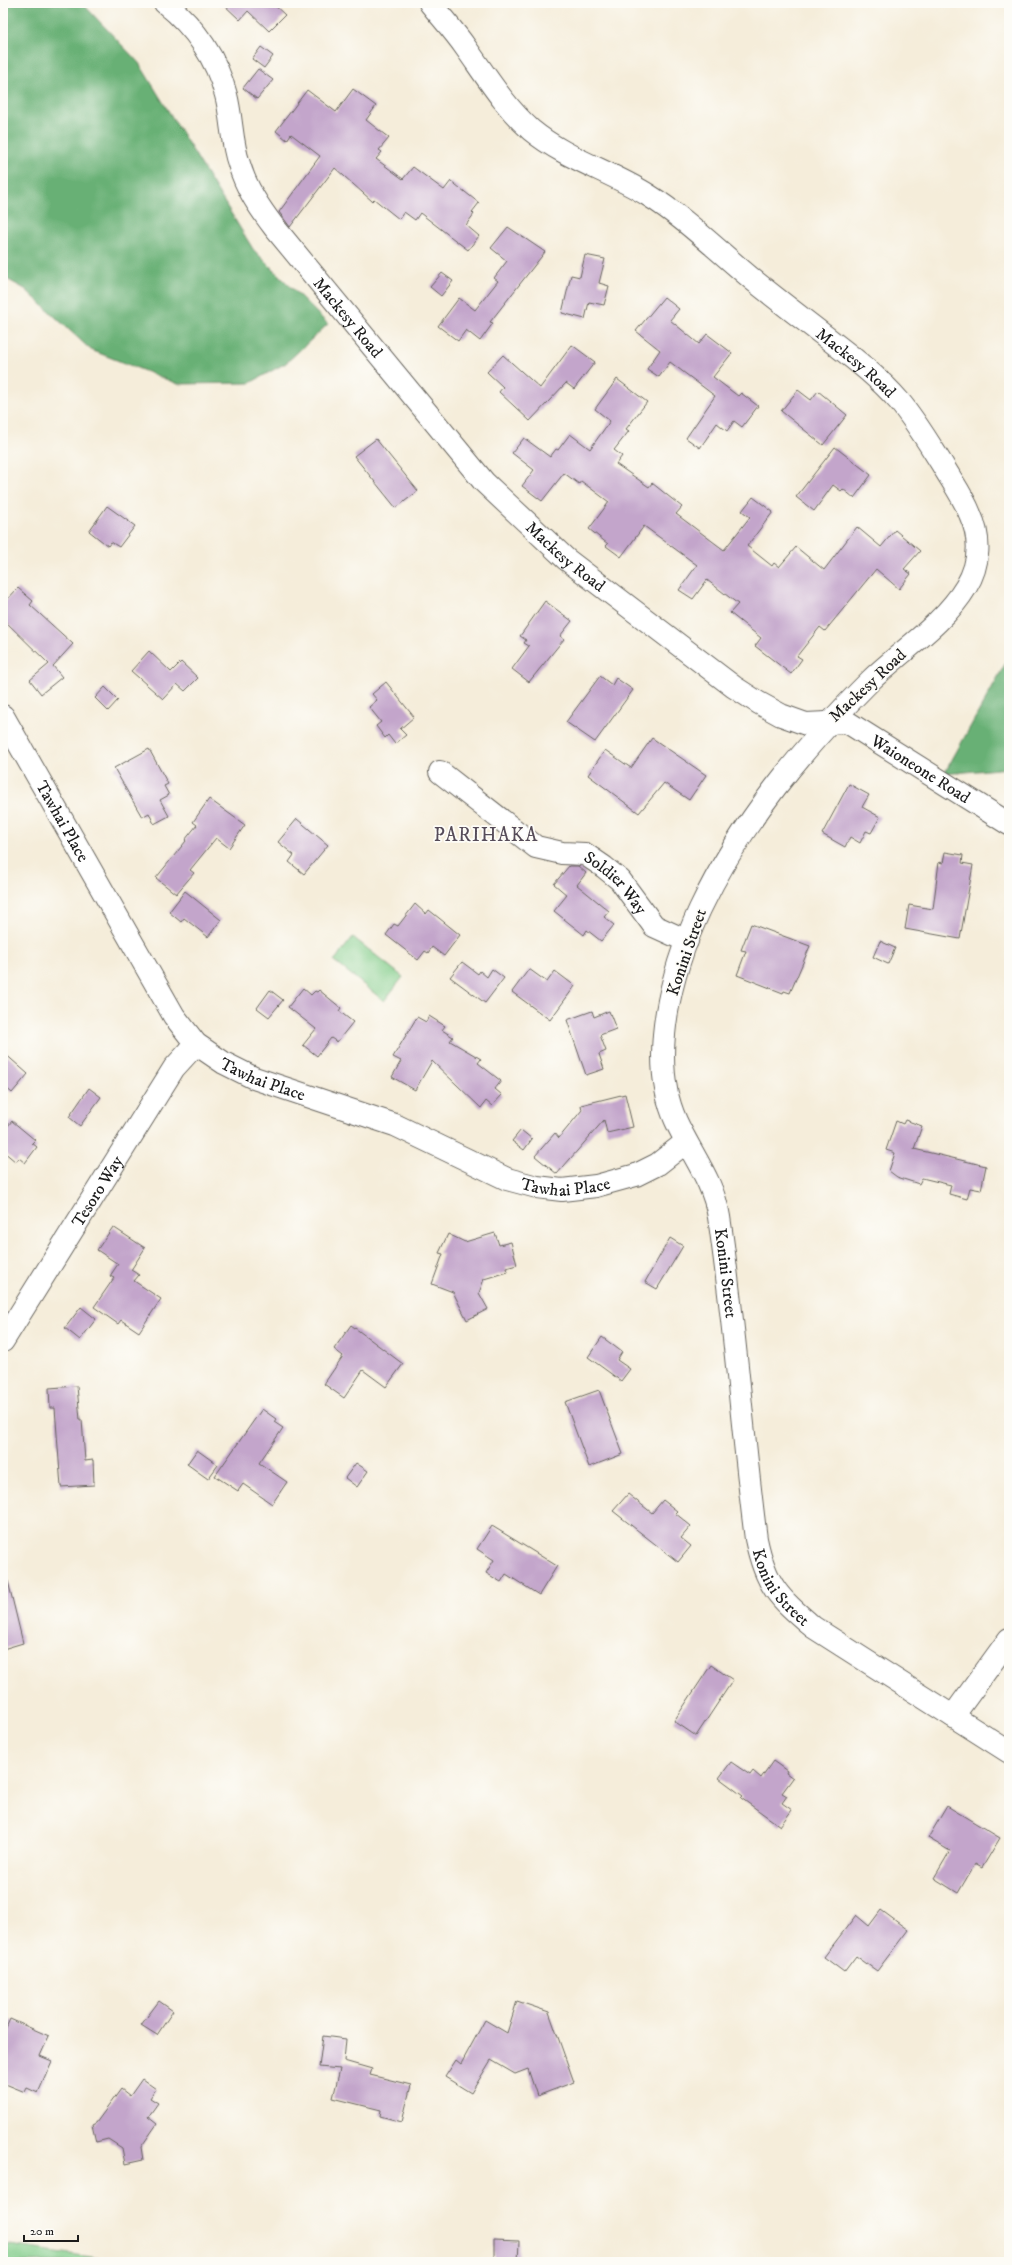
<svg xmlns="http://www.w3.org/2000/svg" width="1012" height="2265" font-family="'IM FELL DW Pica',serif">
	<rect width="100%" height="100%" fill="#fdfcf7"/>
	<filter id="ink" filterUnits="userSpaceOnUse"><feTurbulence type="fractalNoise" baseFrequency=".025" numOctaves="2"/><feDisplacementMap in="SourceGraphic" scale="8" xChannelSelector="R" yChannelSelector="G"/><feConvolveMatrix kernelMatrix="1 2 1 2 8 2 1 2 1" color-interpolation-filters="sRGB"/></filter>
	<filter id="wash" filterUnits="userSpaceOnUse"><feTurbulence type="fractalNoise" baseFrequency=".012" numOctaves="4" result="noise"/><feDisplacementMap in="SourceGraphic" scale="16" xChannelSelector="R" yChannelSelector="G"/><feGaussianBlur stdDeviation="0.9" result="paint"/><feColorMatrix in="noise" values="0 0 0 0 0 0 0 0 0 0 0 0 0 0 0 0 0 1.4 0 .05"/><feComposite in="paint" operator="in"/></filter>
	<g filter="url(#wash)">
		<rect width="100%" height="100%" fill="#f5edda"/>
		<g fill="#81cc89" stroke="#4e7452">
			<polygon points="353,937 403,977 384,1001 334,961"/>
			<polygon points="3,2244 124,2262 3,2262"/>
		</g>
		<g fill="#68b075" stroke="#426648">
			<polygon points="3,3 82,3 139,63 253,249 328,324 286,363 250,383 178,384 91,350 25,289 3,277"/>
			<polygon points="1009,657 1009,768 944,774"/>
		</g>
		<g id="blocks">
			<g fill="#c3a5cb">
				<polygon points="222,3 272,3 285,15 269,31 248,11 240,20"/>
				<polygon points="261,47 273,56 264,68 252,59"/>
				<polygon points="258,69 273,80 257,99 243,88"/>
				<polygon points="353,89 376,106 366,120 389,138 379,150 382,152 376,159 403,179 413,167 444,190 451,181 479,203 472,212 474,214 466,225 479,236 468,250 420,213 415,220 404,212 399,219 374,199 372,201 335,168 290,227 279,212 320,156 291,134 287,140 276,131 307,90 336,112"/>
				<polygon points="508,227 545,252 490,322 493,323 480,341 466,330 458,341 438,326 459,298 475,310 498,281 494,278 507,261 491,248"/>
				<polygon points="585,255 605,259 599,283 609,286 604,305 589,302 585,319 562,313 571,275 580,277"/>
				<polygon points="442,273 453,281 441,296 430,287"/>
				<polygon points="664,297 679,309 670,320 699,344 707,334 732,353 713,377 738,396 741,393 758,406 742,427 734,421 727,431 717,423 700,448 686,438 715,396 670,362 659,377 647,369 660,350 636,331"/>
				<polygon points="572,345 595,362 574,389 566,383 530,421 499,392 503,387 487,372 503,355 540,388"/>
				<polygon points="617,379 647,402 626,429 629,431 614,450 622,456 616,464 649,487 652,483 682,507 676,514 724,550 750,517 742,511 753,497 773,512 747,546 772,566 774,563 779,567 796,547 824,570 857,527 881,547 895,530 920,551 904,569 911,574 899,589 876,569 825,631 820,627 797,656 802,659 791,674 755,646 761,638 730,613 738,604 707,580 693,599 679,590 697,565 644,526 621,557 606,546 608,544 589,529 609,502 581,481 579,484 564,473 542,501 522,486 534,470 512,453 524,438 550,457 556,449 558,450 570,434 590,449 610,421 595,409"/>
				<polygon points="798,390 811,400 818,391 847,415 823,445 781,411"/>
				<polygon points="376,439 418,491 396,508 354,456"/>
				<polygon points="835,447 871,475 854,498 843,489 841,491 833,485 814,511 796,497"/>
				<polygon points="107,506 135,526 119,547 111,542 108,546 89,531"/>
				<polygon points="18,588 33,601 30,605 73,644 53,666 62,677 41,694 30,680 49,664 3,619 3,604"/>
				<polygon points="545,601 572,621 560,636 564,639 529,682 512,669 529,646 524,643 526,640 520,636"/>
				<polygon points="149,651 171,672 181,662 198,678 185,691 177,684 163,699 131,671"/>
				<polygon points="600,676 612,685 616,678 633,690 595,742 566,722"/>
				<polygon points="386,682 414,717 400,729 406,735 395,744 388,735 385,738 376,726 381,722 369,707 377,700 372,694"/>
				<polygon points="105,687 118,700 108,711 95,698"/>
				<polygon points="652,738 706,775 689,800 664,783 639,813 588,775 605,750 631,768"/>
				<polygon points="149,749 168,784 164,786 169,795 160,800 169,816 154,824 149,813 142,817 114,768"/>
				<polygon points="849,784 869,795 862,807 880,817 871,833 866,831 860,843 850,837 845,847 822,834"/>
				<polygon points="209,799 245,825 229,848 216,838 190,870 194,873 176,894 156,878 186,841 185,840 197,825 193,822"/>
				<polygon points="297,819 328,845 304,874 289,862 294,855 278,842"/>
				<polygon points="945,852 963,855 962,863 973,865 960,939 905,929 909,905 933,909 939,862 943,863"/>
				<polygon points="569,866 578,866 586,873 577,885 609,911 604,917 614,925 601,941 587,930 584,935 554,911 567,895 554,884"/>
				<polygon points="185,891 221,920 208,937 184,918 181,922 169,912"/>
				<polygon points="415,904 426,914 429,910 460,935 444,956 432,947 428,953 425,951 418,960 386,935 394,924 398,926"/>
				<polygon points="751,924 810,946 790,993 784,991 783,993 737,975 746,951 741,950"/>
				<polygon points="880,941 895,948 888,964 873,957"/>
				<polygon points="462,962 478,974 480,971 487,977 492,969 504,978 485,1003 450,977"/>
				<polygon points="529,969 547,982 555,971 575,986 550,1020 512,992"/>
				<polygon points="303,988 311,995 315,991 317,992 319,990 341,1008 339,1011 353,1022 337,1042 331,1038 317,1056 303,1045 316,1029 288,1007"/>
				<polygon points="270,990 283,1000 269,1017 257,1008"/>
				<polygon points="592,1011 594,1017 609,1011 616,1029 600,1035 606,1051 599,1054 604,1069 586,1075 567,1020"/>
				<polygon points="429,1016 445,1026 442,1030 453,1037 450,1041 481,1059 478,1063 501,1081 495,1089 502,1095 492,1106 486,1101 481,1108 432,1061 415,1090 392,1077 401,1061 393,1057 417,1017 426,1022"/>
				<polygon points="3,1052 28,1074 12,1093 3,1085"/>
				<polygon points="89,1088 101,1097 80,1126 69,1117"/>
				<polygon points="625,1094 633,1127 607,1133 604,1120 557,1174 535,1156 555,1133 559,1138 582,1110 581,1105"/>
				<polygon points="905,1120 922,1126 914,1149 986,1166 981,1190 970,1188 967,1199 949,1194 951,1185 922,1178 919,1184 897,1177 889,1171 895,1153 886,1150 896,1121 903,1124"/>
				<polygon points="12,1121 35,1140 32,1143 37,1147 25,1163 19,1158 16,1162 3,1151 3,1132"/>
				<polygon points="521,1130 532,1139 524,1150 512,1141"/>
				<polygon points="113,1227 145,1248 131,1270 139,1275 134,1281 161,1299 139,1332 121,1320 118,1324 94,1307 114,1278 110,1276 118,1264 97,1250"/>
				<polygon points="495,1233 499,1245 511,1242 517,1265 506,1268 507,1272 484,1279 479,1293 488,1309 467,1320 453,1292 432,1284 443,1254 439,1253 448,1234 465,1242"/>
				<polygon points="670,1238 683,1246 657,1289 645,1282"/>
				<polygon points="81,1307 96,1319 80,1340 65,1328"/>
				<polygon points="351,1325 403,1364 386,1387 363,1370 344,1398 324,1384 343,1356 334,1349"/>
				<polygon points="602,1337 622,1352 617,1360 630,1369 621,1381 588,1357"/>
				<polygon points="77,1386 80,1420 82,1420 85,1461 93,1460 94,1485 61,1487 55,1408 50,1408 49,1388"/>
				<polygon points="599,1390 623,1454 589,1467 565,1402"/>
				<polygon points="262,1409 276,1419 274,1422 283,1428 259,1463 287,1482 272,1504 243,1484 238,1491 215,1476"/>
				<polygon points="197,1450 218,1465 208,1479 187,1464"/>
				<polygon points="356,1463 368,1471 357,1487 345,1478"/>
				<polygon points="628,1494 652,1513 663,1500 677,1511 675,1513 691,1526 681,1538 691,1546 678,1562 613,1511"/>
				<polygon points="492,1526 557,1566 539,1595 506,1574 501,1582 486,1573 494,1560 477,1549"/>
				<polygon points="8,1581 23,1643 3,1649 3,1582"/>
				<polygon points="711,1665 733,1680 696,1736 674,1721"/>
				<polygon points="773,1761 787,1771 786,1773 793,1778 782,1793 787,1796 782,1803 792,1810 780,1826 741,1798 743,1796 719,1778 731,1762 750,1775 753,1771 761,1778"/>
				<polygon points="947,1806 1000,1838 982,1868 975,1864 958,1893 934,1878 950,1851 928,1838"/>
				<polygon points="881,1910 908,1930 877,1971 856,1956 844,1972 824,1957 856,1915 869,1926"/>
				<polygon points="159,2001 173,2011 157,2035 141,2025"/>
				<polygon points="517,2001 549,2012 574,2082 537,2096 528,2069 515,2074 491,2060 471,2093 445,2077 456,2060 461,2064 485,2020 507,2033"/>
				<polygon points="10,2019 49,2036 40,2056 52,2061 38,2093 27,2088 25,2092 3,2083 3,2034"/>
				<polygon points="323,2036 346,2039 344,2061 372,2069 370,2075 411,2085 402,2122 380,2116 381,2110 333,2098 340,2069 319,2067"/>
				<polygon points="142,2079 156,2089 150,2098 158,2103 148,2117 157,2124 141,2147 143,2160 125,2164 122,2148 108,2139 96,2142 92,2125 96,2123 121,2089 130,2096"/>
				<polygon points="494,2240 519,2241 518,2262 498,2262 498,2260 494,2260"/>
			</g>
		</g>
	</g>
	<g filter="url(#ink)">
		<use href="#blocks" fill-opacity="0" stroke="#68655e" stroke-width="1"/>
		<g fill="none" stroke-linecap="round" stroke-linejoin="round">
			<defs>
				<g id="minor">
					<path id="s1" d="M165,3C196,28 216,57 226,95C232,117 231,142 239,164C246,188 259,207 274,227L484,482L566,559L734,687L759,703L781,715L806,724L847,722L1009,824"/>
					<path id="s2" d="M430,3C442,18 455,32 466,48C486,76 505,107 531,130C566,159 610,171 648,195C685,218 718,251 752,279C779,301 807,322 835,344C857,361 880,379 899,401C915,420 928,442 942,464C951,480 963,496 970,514C981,538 980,564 966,587C944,624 902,650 871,680C803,748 741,822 700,909C672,969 647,1058 676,1121C691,1154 713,1180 719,1217C735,1324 742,1432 756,1539C766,1586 778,1597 813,1627L1009,1752"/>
					<path id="s3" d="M3,716L174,1016L196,1044L224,1063L254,1078L395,1125L507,1179L537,1187L562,1190L596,1186L636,1175L658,1164L686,1142"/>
					<path id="s4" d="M440,772L536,847L562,853L585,854L604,867L620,880L654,926L687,941"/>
					<path id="s5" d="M3,1341L174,1068L196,1044"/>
					<polyline points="953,1716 1009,1639"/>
				</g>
			</defs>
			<use href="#minor" stroke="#68655e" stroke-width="24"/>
			<use href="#minor" stroke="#fff" stroke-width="22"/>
		</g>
	</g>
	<g text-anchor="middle" stroke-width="3.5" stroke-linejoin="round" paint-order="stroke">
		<g font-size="17" fill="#1c1c1c" stroke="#fdfcf7">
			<text dy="6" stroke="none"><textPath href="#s1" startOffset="372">Mackesy Road</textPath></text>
			<text dy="6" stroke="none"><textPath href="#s2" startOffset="564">Mackesy Road</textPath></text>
			<text dy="6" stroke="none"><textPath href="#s1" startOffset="696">Mackesy Road</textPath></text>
			<text transform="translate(867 685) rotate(-43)" y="6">Mackesy Road</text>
			<text dy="6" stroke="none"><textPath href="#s1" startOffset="1119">Waioneone Road</textPath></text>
			<text dy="6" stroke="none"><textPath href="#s3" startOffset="121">Tawhai Place</textPath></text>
			<text dy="6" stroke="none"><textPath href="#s4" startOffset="214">Soldier Way</textPath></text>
			<text transform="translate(686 952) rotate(-71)" y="6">Konini Street</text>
			<text dy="6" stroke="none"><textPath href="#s3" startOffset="457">Tawhai Place</textPath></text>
			<text dy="6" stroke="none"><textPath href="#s3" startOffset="781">Tawhai Place</textPath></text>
			<text dy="6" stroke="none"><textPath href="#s5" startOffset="177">Tesoro Way</textPath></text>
			<text dy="6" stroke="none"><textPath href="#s2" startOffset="1634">Konini Street</textPath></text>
			<text dy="6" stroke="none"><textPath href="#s2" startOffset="1957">Konini Street</textPath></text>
		</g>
		<g font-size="19" letter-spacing="1" fill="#564c59" stroke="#fdfcf7">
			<text x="486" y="841">PARIHAKA</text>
		</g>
	</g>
	<rect width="1012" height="2265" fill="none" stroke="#fdfcf7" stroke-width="16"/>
	<path d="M24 2235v6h54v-6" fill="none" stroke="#1c1c1c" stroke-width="2"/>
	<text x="30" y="2235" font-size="12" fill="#1c1c1c" stroke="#fdfcf7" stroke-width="3" paint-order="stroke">20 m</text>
</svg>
